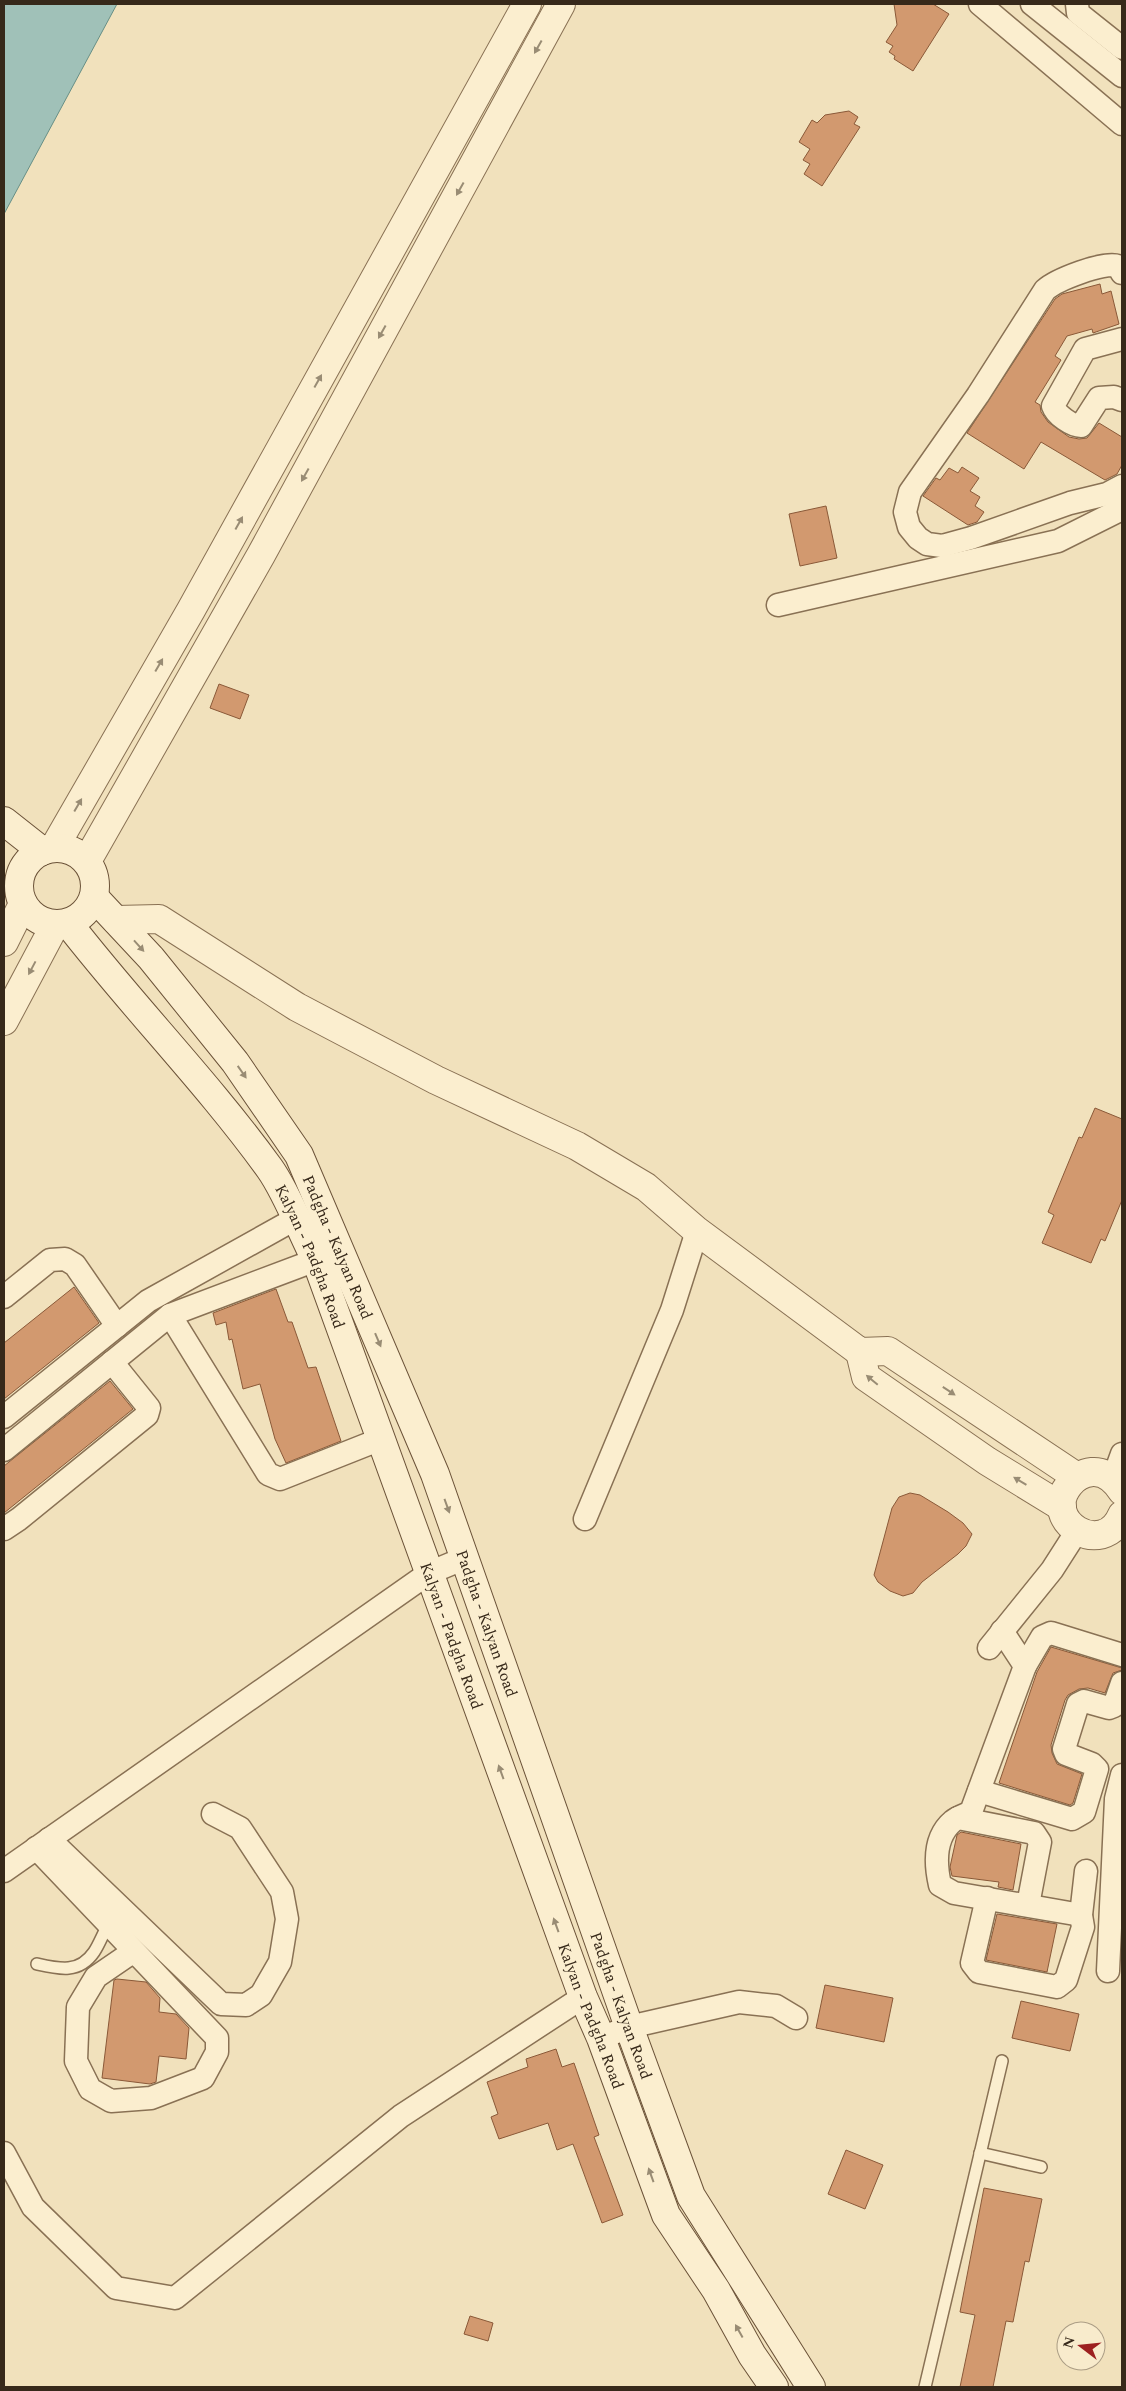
<svg xmlns="http://www.w3.org/2000/svg" width="1126" height="2391" font-family="Spectral,serif">
	<rect width="100%" height="100%" fill="#f1e1bc"/>
	<polygon fill="#a0c1b8" stroke="#678f86" points="4,4 117,4 4,214"/>
	<g fill="#d2996f" stroke="#8a5938">
		<polygon points="894,4 933,4 949,14 913,71 894,59 895,56 889,52 893,46 886,42 897,25"/>
		<polygon points="849,111 858,117 854,124 860,127 822,186 804,174 810,164 803,160 810,149 799,142 812,120 817,123 825,115"/>
		<polygon points="1100,284 1102,294 1111,291 1119,324 1093,333 1092,329 1067,336 1055,356 1061,360 1035,402 1040,405 1041,412 1048,422 1069,437 1079,439 1087,438 1099,423 1122,437 1122,465 1117,474 1105,480 1041,442 1024,469 967,433 1055,299 1062,294"/>
		<polygon points="962,467 979,478 970,491 980,497 975,506 984,512 977,522 968,525 923,496 936,478 940,480 949,468 958,473"/>
		<polygon points="826,506 837,558 800,566 789,514"/>
		<polygon points="219,684 249,695 240,719 210,708"/>
		<polygon points="1095,1108 1122,1119 1122,1200 1105,1241 1101,1239 1091,1263 1042,1243 1054,1215 1048,1212 1079,1137 1082,1138"/>
		<polygon points="74,1287 99,1323 4,1399 4,1343"/>
		<polygon points="276,1289 288,1322 292,1322 308,1368 316,1367 341,1441 286,1463 275,1439 260,1384 243,1389 232,1339 229,1340 226,1322 216,1325 213,1313"/>
		<polygon points="110,1381 133,1409 4,1513 4,1466"/>
		<polygon points="910,1493 920,1495 948,1512 963,1523 972,1534 966,1546 958,1554 922,1582 913,1593 903,1596 890,1591 878,1582 874,1575 892,1508 899,1497"/>
		<polygon points="1051,1647 1122,1668 1122,1670 1113,1673 1105,1693 1088,1688 1079,1689 1068,1695 1065,1700 1051,1745 1052,1753 1057,1764 1082,1774 1073,1803 1070,1805 999,1783 1037,1672"/>
		<polygon points="961,1832 1021,1844 1013,1890 998,1887 999,1882 952,1876 950,1867 957,1835"/>
		<polygon points="997,1914 1057,1924 1047,1972 986,1960"/>
		<polygon points="117,1979 146,1982 160,1998 159,2012 176,2014 189,2028 186,2059 159,2056 156,2082 150,2084 102,2078 114,1980"/>
		<polygon points="825,1985 893,1998 884,2042 816,2028"/>
		<polygon points="1021,2001 1079,2014 1070,2051 1012,2038"/>
		<polygon points="556,2049 562,2067 574,2063 599,2135 594,2137 623,2215 602,2223 573,2144 557,2150 548,2123 499,2139 491,2117 498,2114 487,2082 528,2067 526,2059"/>
		<polygon points="846,2150 883,2165 865,2209 828,2194"/>
		<polygon points="984,2188 1042,2199 1029,2262 1025,2261 1013,2322 1006,2321 993,2387 960,2387 975,2315 960,2312"/>
		<polygon points="470,2316 493,2323 488,2341 464,2334"/>
	</g>
	<g fill="none" stroke-linecap="round" stroke-linejoin="round">
		<defs>
			<g id="service">
				<path d="M37,1964C59,1969 79,1974 94,1952C100,1943 103,1933 109,1924"/>
				<polyline points="980,2153 1041,2167"/>
				<polyline points="925,2387 1002,2061"/>
			</g>
			<g id="minor">
				<polyline points="980,4 1122,124"/>
				<polyline points="1032,4 1122,76"/>
				<polyline points="1077,4 1078,13 1122,48"/>
				<path d="M1122,273L1118,266C1104,261 1056,280 1045,290L978,395L910,492L905,512L909,527L918,538L927,544L942,546L971,538L1070,503L1107,494L1122,486"/>
				<path d="M1122,339L1085,349L1053,406C1056,415 1072,426 1081,426L1099,398L1114,397L1122,400"/>
				<polyline points="778,605 1058,541 1122,509"/>
				<polyline points="4,1297 50,1260 65,1259 75,1265 117,1326"/>
				<polyline points="170,1315 268,1474 280,1479 381,1439"/>
				<polyline points="4,1417 148,1301 295,1219"/>
				<polyline points="4,1450 170,1315 316,1260 333,1257"/>
				<polyline points="1113,1479 1122,1454"/>
				<polyline points="585,1519 672,1310 697,1231"/>
				<polyline points="4,1529 19,1519 147,1415 149,1408 112,1362"/>
				<path d="M1002,1631L1025,1666L971,1812C965,1815 958,1817 953,1821C934,1837 935,1863 940,1885L954,1893L1081,1915"/>
				<polyline points="989,1648 1052,1570 1077,1531"/>
				<polyline points="1025,1666 1042,1637 1051,1633 1122,1655"/>
				<polyline points="979,1791 1072,1819 1084,1812 1097,1769 1092,1764 1066,1754 1064,1749 1078,1704 1084,1701 1109,1708 1114,1706 1122,1683"/>
				<polyline points="958,1818 1034,1833 1040,1842 1028,1905"/>
				<polyline points="49,1839 221,2004 246,2005 261,1995 280,1962 287,1919 282,1892 240,1828 213,1814"/>
				<polyline points="36,1848 217,2038 217,2052 203,2078 151,2098 111,2101 90,2089 76,2061 78,2007 96,1977 134,1951"/>
				<polyline points="4,1871 429,1573 465,1558"/>
				<polyline points="987,1898 972,1963 979,1972 1057,1987 1066,1980 1083,1927 1081,1915 1086,1871"/>
				<polyline points="1108,1971 1116,1799 1122,1775"/>
				<polyline points="601,2038 629,2027 739,2002 776,2006 796,2018"/>
				<polyline points="4,2153 33,2207 116,2288 175,2298 401,2116 583,1997"/>
			</g>
			<g id="tertiary">
				<polyline points="54,848 191,610 527,4"/>
				<polyline points="87,861 261,555 561,4"/>
				<polyline points="116,920 159,919 297,1007 436,1080 577,1146 646,1187 697,1231 860,1352 888,1351 1077,1477"/>
				<polyline points="4,942 23,904"/>
				<polyline points="4,1021 55,925"/>
				<polyline points="860,1352 866,1377 987,1461 1062,1507"/>
				<path d="M1122,1491C1115,1480 1106,1471 1092,1472C1083,1473 1074,1478 1069,1485C1040,1521 1103,1560 1122,1515"/>
			</g>
			<g id="secondary">
				<polyline points="4,821 42,851"/>
				<circle cx="57" cy="886" r="38"/>
				<path id="s1" d="M94,897L151,958L235,1062L299,1155L435,1474L629,2027L691,2196L811,2387"/>
				<path id="s2" d="M68,923C133,1007 208,1083 270,1169C287,1193 302,1233 316,1260L583,1997L601,2038L666,2215L716,2290L752,2355L774,2387"/>
			</g>
		</defs>
		<use href="#service" stroke="#897154" stroke-width="14"/>
		<use href="#minor" stroke="#897154" stroke-width="25"/>
		<use href="#tertiary" stroke="#897154" stroke-width="30"/>
		<use href="#secondary" stroke="#6b5238" stroke-width="30"/>
		<use href="#service" stroke="#fbeecf" stroke-width="11"/>
		<use href="#minor" stroke="#fbeecf" stroke-width="22"/>
		<use href="#tertiary" stroke="#fbeecf" stroke-width="28"/>
		<use href="#secondary" stroke="#fbeecf" stroke-width="28"/>
	</g>
	<defs><path id="oneway-solid" d="M-6-.8H1V-3.2L6.5 0L1 3.2V.8H-6Z" transform="scale(1.25)"/></defs>
	<g fill="#998c74">
		<use href="#oneway-solid" transform="translate(538 47) rotate(119)"/>
		<use href="#oneway-solid" transform="translate(460 189) rotate(119)"/>
		<use href="#oneway-solid" transform="translate(382 332) rotate(119)"/>
		<use href="#oneway-solid" transform="translate(318 381) rotate(-61)"/>
		<use href="#oneway-solid" transform="translate(305 475) rotate(119)"/>
		<use href="#oneway-solid" transform="translate(239 523) rotate(-61)"/>
		<use href="#oneway-solid" transform="translate(159 665) rotate(-60)"/>
		<use href="#oneway-solid" transform="translate(78 805) rotate(-60)"/>
		<use href="#oneway-solid" transform="translate(139 946) rotate(48)"/>
		<use href="#oneway-solid" transform="translate(32 968) rotate(118)"/>
		<use href="#oneway-solid" transform="translate(242 1072) rotate(55)"/>
		<use href="#oneway-solid" transform="translate(378 1340) rotate(67)"/>
		<use href="#oneway-solid" transform="translate(872 1380) rotate(-140)"/>
		<use href="#oneway-solid" transform="translate(949 1391) rotate(34)"/>
		<use href="#oneway-solid" transform="translate(1020 1481) rotate(-149)"/>
		<use href="#oneway-solid" transform="translate(447 1506) rotate(70)"/>
		<use href="#oneway-solid" transform="translate(501 1772) rotate(-110)"/>
		<use href="#oneway-solid" transform="translate(556 1925) rotate(-110)"/>
		<use href="#oneway-solid" transform="translate(651 2175) rotate(-110)"/>
		<use href="#oneway-solid" transform="translate(739 2331) rotate(-119)"/>
	</g>
	<g text-anchor="middle" stroke-width="4.5" stroke-linejoin="round" paint-order="stroke">
		<g font-size="16" fill="#37291a" stroke="#f8ebcc">
			<text dy="6" stroke="none"><textPath href="#s1" startOffset="430">Padgha - Kalyan Road</textPath></text>
			<text dy="6" stroke="none"><textPath href="#s2" startOffset="415">Kalyan - Padgha Road</textPath></text>
			<text dy="6" stroke="none"><textPath href="#s1" startOffset="835">Padgha - Kalyan Road</textPath></text>
			<text dy="6" stroke="none"><textPath href="#s2" startOffset="820">Kalyan - Padgha Road</textPath></text>
			<text dy="6" stroke="none"><textPath href="#s1" startOffset="1240">Padgha - Kalyan Road</textPath></text>
			<text dy="6" stroke="none"><textPath href="#s2" startOffset="1225">Kalyan - Padgha Road</textPath></text>
		</g>
	</g>
	<rect width="1126" height="2391" fill="none" stroke="#37291a" stroke-width="10"/>
	<g transform="translate(1081 2346) rotate(286)"><circle r="24" fill="#f8ebcc" stroke="#ab9d85"/>
	<path d="M0-4L9 19L0 12L-9 19Z" fill="#9d2020"/>
	<text y="-8" font-size="14" font-weight="bold" text-anchor="middle" fill="#37291a">N</text>
	</g>
</svg>
